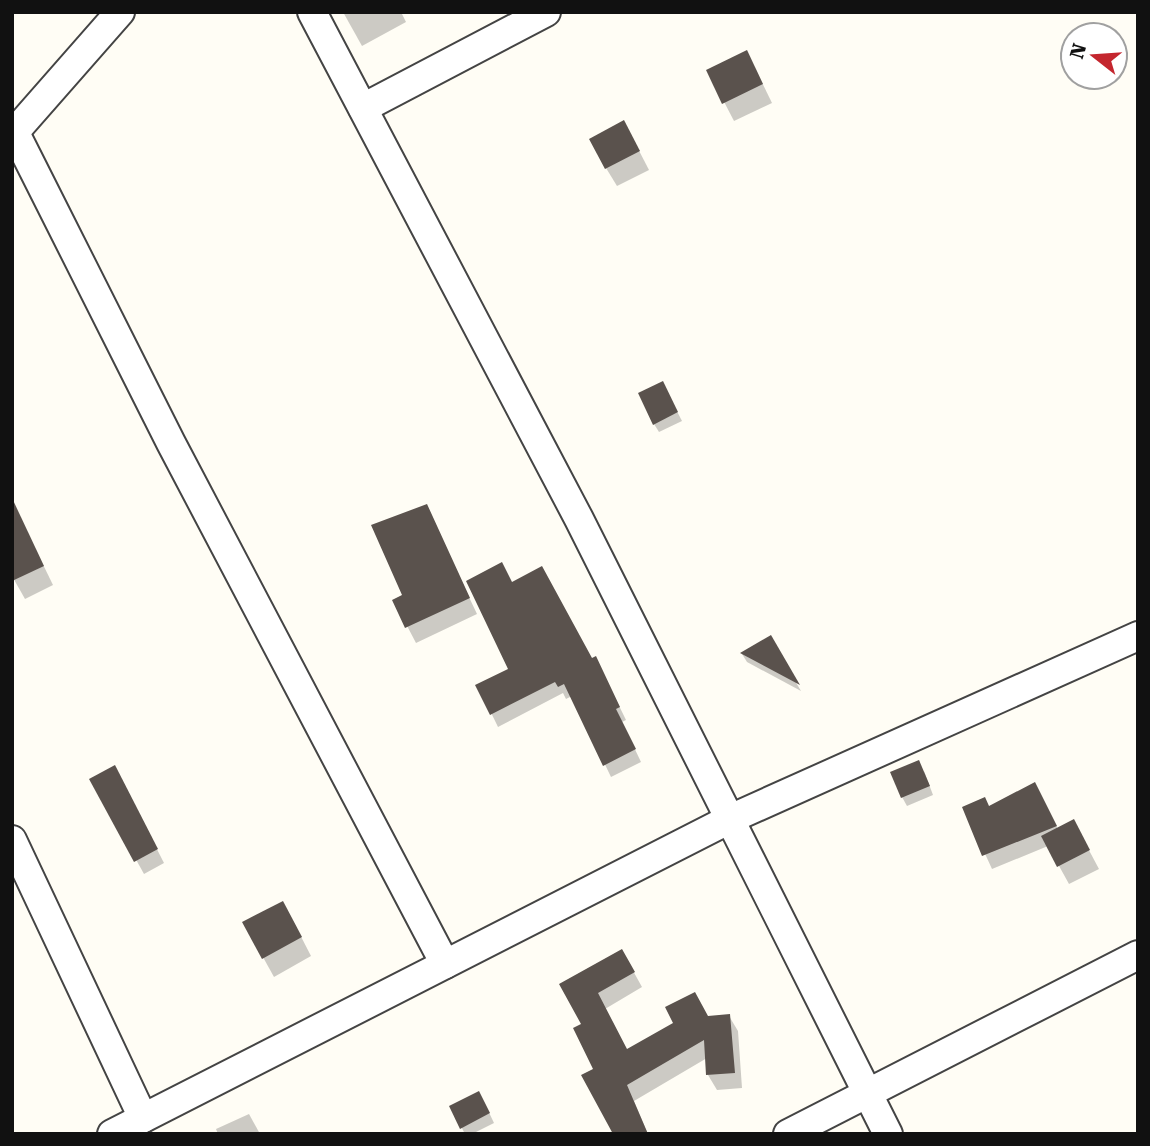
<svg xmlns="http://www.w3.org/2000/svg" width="1150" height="1146" font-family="'Roboto Serif',serif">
	<rect width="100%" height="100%" fill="#fffdf5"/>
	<g fill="#0003">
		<polygon points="343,12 401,12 406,22 362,46"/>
		<polygon points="756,70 772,103 734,121 708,71"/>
		<polygon points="634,141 649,170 617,186 606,168"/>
		<polygon points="667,392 682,421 659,432 654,424"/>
		<polygon points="12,501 53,585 25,599 12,576"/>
		<polygon points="426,506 477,614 416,643 394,601 404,595"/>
		<polygon points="512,584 602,671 626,720 622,722 641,762 611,777 572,696 566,699 563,693 498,727 478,686 511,670"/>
		<polygon points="770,638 801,691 747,662 742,654"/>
		<polygon points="924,771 933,795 907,806 902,797"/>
		<polygon points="92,780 122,781 164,863 144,874"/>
		<polygon points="1042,798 1058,829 1083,839 1099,869 1069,884 1048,846 992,869 964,808 989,807"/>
		<polygon points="293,921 311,956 274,977 244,923"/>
		<polygon points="622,951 642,987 605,1009 627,1051 708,1017 729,1016 738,1031 742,1088 717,1090 708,1075 707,1058 634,1101 648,1134 621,1134 595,1069 583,1025 561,984"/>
		<polygon points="484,1102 494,1123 472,1134 465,1134 451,1107"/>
		<polygon points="249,1114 260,1134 218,1134 216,1129"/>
	</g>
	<g fill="#5a524d">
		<polygon points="747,50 763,84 722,104 706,70"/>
		<polygon points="624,120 640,151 605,169 589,139"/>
		<polygon points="663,381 678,412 653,425 638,393"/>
		<polygon points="12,498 44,566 12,581"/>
		<polygon points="427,504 470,598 405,628 392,600 402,595 371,525"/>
		<polygon points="502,562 512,582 542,566 592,658 596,656 620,707 616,709 636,749 603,766 564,684 558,687 555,682 490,715 475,685 508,669 466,581"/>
		<polygon points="771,635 800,685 740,653"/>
		<polygon points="919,760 930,786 901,798 890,772"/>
		<polygon points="115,765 158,849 134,862 89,779"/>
		<polygon points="1035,782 1057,826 982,856 962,807 985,797 989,806"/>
		<polygon points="1074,819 1090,850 1057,867 1041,836"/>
		<polygon points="283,901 302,937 262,959 242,922"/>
		<polygon points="622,949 635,972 598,993 627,1049 673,1023 665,1007 695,992 708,1016 730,1014 735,1073 706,1075 704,1040 627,1085 648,1134 613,1134 581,1075 593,1069 573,1028 581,1024 559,984"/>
		<polygon points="479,1091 490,1113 460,1129 449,1106"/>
	</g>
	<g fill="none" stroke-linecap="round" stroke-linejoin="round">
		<defs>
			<g id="street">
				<polyline points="312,12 579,519 888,1134"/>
				<polyline points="363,108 546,12"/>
				<polyline points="12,127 171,443 445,964"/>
				<polyline points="12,135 120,12"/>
				<polyline points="12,840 143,1118"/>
				<polyline points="112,1134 730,819 1138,636"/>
				<polyline points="788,1134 1138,955"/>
			</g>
		</defs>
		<use href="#street" stroke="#444" stroke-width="32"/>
		<use href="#street" stroke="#fff" stroke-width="28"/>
	</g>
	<rect width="1150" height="1146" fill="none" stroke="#111111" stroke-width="28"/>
	<g transform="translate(1094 56) rotate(287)"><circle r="33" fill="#ffffff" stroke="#a0a0a0" stroke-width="2"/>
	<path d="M0-5L12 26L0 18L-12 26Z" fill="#c4262e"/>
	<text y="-10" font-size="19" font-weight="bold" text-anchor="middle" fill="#111111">N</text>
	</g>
</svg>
